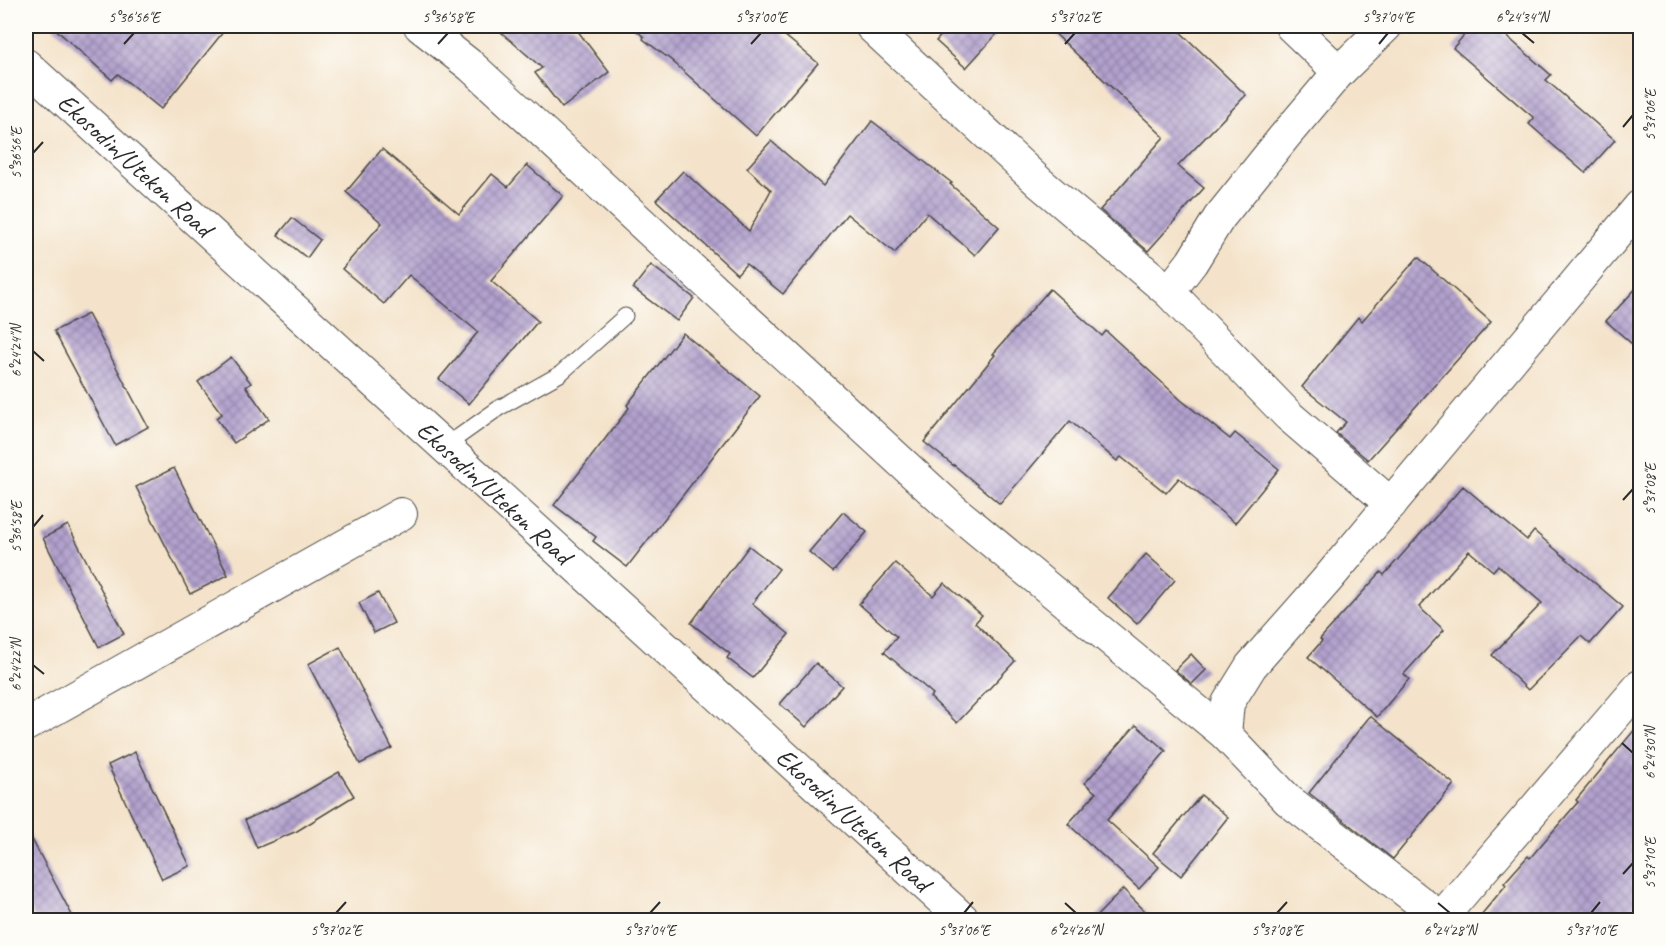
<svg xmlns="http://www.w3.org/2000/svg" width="1666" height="946" font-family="Caveat,sans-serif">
	<defs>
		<pattern id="building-cross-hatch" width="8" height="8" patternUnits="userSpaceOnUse" patternTransform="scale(1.5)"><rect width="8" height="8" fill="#b2a1ce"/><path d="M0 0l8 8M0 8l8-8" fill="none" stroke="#9183a7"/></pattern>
	</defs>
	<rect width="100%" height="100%" fill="#fdfcf7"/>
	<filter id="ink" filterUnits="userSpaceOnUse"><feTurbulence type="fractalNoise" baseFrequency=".0167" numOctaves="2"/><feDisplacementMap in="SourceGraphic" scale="12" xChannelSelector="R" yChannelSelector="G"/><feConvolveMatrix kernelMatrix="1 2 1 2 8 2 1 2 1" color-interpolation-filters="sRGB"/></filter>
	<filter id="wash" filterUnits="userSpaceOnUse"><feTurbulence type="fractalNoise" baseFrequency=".008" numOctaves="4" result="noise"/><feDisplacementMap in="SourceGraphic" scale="24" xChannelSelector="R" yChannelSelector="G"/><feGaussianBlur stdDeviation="1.35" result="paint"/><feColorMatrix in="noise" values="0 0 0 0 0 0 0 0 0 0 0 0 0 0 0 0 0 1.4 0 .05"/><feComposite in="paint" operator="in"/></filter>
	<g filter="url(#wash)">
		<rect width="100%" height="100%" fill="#f4e3ca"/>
		<g id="blocks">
			<g fill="url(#building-cross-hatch)">
				<polygon points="52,26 228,26 161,109 118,74 112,80"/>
				<polygon points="494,26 574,26 609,72 562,108 535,73 542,68"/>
				<polygon points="631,26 773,26 818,63 756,136 671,60 643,39 644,37"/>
				<polygon points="950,26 1004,26 966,68 936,41"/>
				<polygon points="1047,26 1174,26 1246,95 1178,166 1204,188 1148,251 1100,210 1164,137"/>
				<polygon points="1472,26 1495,26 1551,75 1546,80 1615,140 1585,173 1529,124 1534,118 1453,48"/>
				<polygon points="872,121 952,183 950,184 999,227 975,255 927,213 895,253 847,214 783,294 746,264 737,274 656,200 683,171 749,231 771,190 747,168 771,141 823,186"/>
				<polygon points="382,149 459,214 492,174 508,187 527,165 563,196 491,281 538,321 469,404 439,379 478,332 409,275 384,304 342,269 382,223 346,192"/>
				<polygon points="292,218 320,240 307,258 278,235"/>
				<polygon points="1418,257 1491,322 1368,460 1336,433 1346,422 1302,387 1358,317 1362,321"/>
				<polygon points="651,265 694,298 677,321 633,288"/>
				<polygon points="1641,283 1641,352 1606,321"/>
				<polygon points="1050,289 1102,336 1106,331 1181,400 1230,439 1235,433 1279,469 1235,523 1179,478 1166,493 1121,457 1117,461 1070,421 1000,504 954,465 954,466 924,442 995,355 993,354"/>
				<polygon points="88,314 148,427 115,445 54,331"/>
				<polygon points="683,333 760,396 627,567 593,541 596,537 554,505 629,408 627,405"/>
				<polygon points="231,357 251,383 246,387 269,419 234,443 216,418 222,414 198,382"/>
				<polygon points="174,468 228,575 190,594 136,487"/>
				<polygon points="1463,486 1527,540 1534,531 1623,607 1590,644 1581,636 1528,690 1492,655 1542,603 1498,565 1493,571 1469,551 1419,607 1444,630 1404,674 1409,679 1377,717 1308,657 1322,641 1320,639 1381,572 1384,575"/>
				<polygon points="843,512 867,532 833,572 809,552"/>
				<polygon points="68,525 124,634 99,647 43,538"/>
				<polygon points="749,546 779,569 752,604 789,634 753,678 727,658 730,654 691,623"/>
				<polygon points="1146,554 1175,580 1137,624 1108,598"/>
				<polygon points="895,563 933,596 944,583 982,615 975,623 1015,661 957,723 930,697 933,694 884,652 897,637 859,604"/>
				<polygon points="378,593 394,623 374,633 359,603"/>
				<polygon points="340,647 392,748 360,764 308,664"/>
				<polygon points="1191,654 1206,670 1192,684 1175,670"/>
				<polygon points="816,663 842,686 806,727 780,704"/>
				<polygon points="1370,716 1454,784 1393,859 1309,793"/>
				<polygon points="1641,722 1641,921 1476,921 1506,885 1504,883 1528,856 1530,858 1578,802 1576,800"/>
				<polygon points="1136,725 1166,751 1107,820 1159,867 1139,889 1068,824 1096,793 1085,783"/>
				<polygon points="135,752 190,866 162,879 108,765"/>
				<polygon points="339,772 354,796 297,831 257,848 245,820 294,798"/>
				<polygon points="1201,795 1228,817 1181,876 1153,853"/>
				<polygon points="26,828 75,921 36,921 26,901"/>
				<polygon points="1123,889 1155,921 1092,921"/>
			</g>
		</g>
	</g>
	<g filter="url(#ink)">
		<use href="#blocks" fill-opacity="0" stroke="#494743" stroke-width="1.5"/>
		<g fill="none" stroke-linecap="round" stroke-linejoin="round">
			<defs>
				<polyline id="lane" points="444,447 499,408 560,374 625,316"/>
				<g id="street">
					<polyline points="420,26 471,66 950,507 1225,734 1288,800 1443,920"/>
					<polyline points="871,26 1040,183 1169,292 1289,416 1391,504"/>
					<polyline points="1291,26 1339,72"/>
					<path id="s1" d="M26,65L964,920"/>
					<polyline points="1169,292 1192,262 1219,218 1284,137 1339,72 1386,26"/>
					<polyline points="26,725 401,514"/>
					<polyline points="1225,734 1228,703 1251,666 1326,581 1640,206"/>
					<polyline points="1441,918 1640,686"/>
				</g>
			</defs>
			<use href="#lane" stroke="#494743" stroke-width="17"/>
			<use href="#street" stroke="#494743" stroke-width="34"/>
			<use href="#lane" stroke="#fff" stroke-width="15"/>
			<use href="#street" stroke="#fff" stroke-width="32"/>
		</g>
	</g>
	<path fill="none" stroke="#2b2b2b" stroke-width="2" d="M1522,33L1534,43M124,44L134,33M438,44L448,33M751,44L761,33M1065,44L1075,33M1379,44L1388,33M1623,127L1633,115M33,153L43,142M33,351L44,361M1623,500L1633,489M33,527L43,515M33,665L44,674M1622,743L1633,753M1623,874L1633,863M1065,903L1076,913M1438,903L1450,913M336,913L346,902M650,913L660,902M964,913L973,902M1277,913L1287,902M1591,913L1600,902"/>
	<g text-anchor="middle" stroke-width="5" stroke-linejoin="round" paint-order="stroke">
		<g font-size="26" fill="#2b2b2b" stroke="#fdfcf7">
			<text dy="9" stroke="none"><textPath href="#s1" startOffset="148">Ekosodin/Utekon Road</textPath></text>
			<text dy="9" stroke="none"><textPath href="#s1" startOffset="634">Ekosodin/Utekon Road</textPath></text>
			<text dy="9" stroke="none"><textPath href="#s1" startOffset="1120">Ekosodin/Utekon Road</textPath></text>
		</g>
	</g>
	<rect width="1666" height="946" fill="none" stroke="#fdfcf7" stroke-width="66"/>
	<rect x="33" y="33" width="1600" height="880" fill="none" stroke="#2b2b2b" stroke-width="2"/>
	<g font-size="15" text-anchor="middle" fill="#2b2b2b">
		<text x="134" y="22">5°36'56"E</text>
		<text x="448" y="22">5°36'58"E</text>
		<text x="761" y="22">5°37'00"E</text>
		<text x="1075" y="22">5°37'02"E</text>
		<text x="1388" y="22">5°37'04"E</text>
		<text x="1522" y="22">6°24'34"N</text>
		<text transform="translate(1650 115) rotate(-90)" y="5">5°37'06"E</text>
		<text transform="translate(16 153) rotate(-90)" y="5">5°36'56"E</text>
		<text transform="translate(16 351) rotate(-90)" y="5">6°24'24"N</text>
		<text transform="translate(1650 489) rotate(-90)" y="5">5°37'08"E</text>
		<text transform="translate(16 527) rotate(-90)" y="5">5°36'58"E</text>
		<text transform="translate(16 665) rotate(-90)" y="5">6°24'22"N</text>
		<text transform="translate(1650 753) rotate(-90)" y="5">6°24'30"N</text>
		<text transform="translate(1650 863) rotate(-90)" y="5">5°37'10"E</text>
		<text x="336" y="935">5°37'02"E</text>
		<text x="650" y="935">5°37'04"E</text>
		<text x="964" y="935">5°37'06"E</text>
		<text x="1076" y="935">6°24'26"N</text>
		<text x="1277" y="935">5°37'08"E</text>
		<text x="1450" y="935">6°24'28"N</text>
		<text x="1591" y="935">5°37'10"E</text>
	</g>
</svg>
